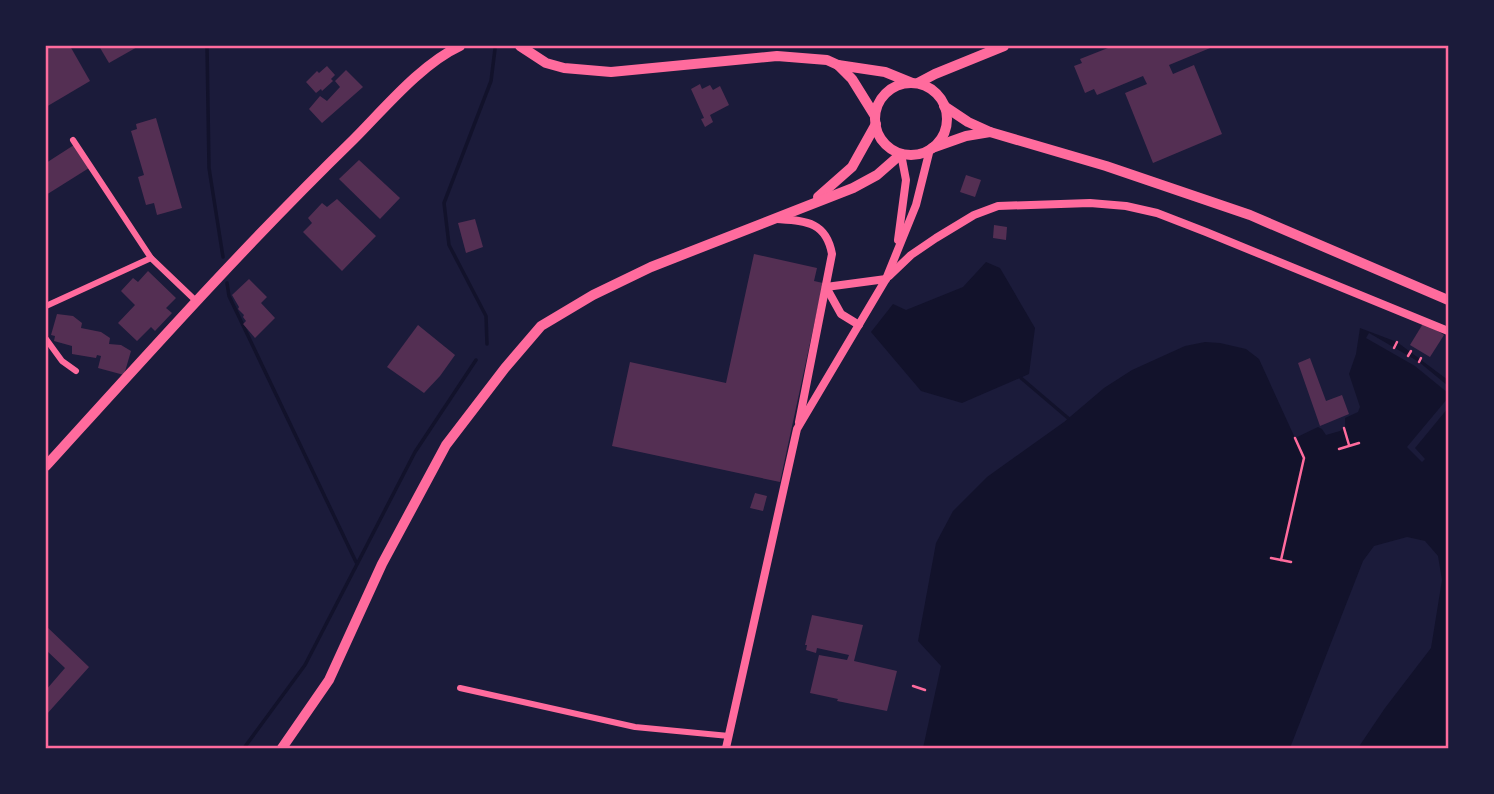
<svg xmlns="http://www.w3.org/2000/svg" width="1494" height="794" font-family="Montserrat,sans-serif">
	<rect width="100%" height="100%" fill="#1b1b3a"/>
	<g fill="#12122b">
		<polygon points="986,262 1000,268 1035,328 1029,374 962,403 921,391 871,332 893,304 906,310 963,287"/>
		<polygon points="1360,328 1397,342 1448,380 1448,748 1358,748 1385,708 1431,648 1442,580 1438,556 1425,541 1407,537 1374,546 1363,561 1290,748 923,748 941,666 918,641 936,543 953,511 987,477 1064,422 1104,388 1132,370 1185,346 1205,342 1220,343 1246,349 1259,359 1295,438 1318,427 1322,429 1326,435 1340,431 1345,427 1345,418 1358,412 1360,407 1349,374 1356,354"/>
	</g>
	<g fill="#1b1b3a">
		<polygon points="1369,333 1419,362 1448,386 1448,393 1415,366 1366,338"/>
		<polygon points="1448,398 1448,408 1415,448 1425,459 1422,462 1407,447"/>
	</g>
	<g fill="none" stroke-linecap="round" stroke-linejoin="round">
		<g stroke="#12122b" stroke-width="3.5">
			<polyline points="207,46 209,168 223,257"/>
			<polyline points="227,283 229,296 356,562"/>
			<polyline points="487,344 486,316 449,245 444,203 491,81 495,49"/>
			<polyline points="1021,378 1068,418"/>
			<polyline points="244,748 305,665 415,452 476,360"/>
		</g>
	</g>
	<g fill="#542f53">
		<polygon points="46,46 70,46 90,81 46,107"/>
		<polygon points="99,46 139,46 109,63"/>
		<polygon points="1113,46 1215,46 1169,65 1173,74 1194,65 1222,134 1153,163 1125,93 1147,84 1143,76 1097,95 1094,89 1085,93 1074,66 1082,63 1080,59"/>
		<polygon points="327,66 335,75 331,79 333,81 322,91 321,89 316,93 306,82 317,71 319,73"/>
		<polygon points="346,70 363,87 322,123 309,109 320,96 327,101 340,87 335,81"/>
		<polygon points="700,84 702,89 710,85 713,90 720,86 729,105 710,115 713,122 705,127 701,119 704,118 691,89"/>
		<polygon points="156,118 182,208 157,215 154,203 146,205 138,177 144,175 131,131 137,129 136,124"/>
		<polygon points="74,145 89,168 46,195 46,163"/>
		<polygon points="359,160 400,198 380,219 339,179"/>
		<polygon points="966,175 981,180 975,197 960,192"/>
		<polygon points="337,199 376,236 342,271 303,232 312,223 308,218 322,203 327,207"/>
		<polygon points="475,219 483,247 466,253 458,223"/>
		<polygon points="994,225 1007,227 1006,240 993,238"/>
		<polygon points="754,254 817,268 814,281 823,283 780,482 612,446 630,362 726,383"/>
		<polygon points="148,271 176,298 166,308 172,313 155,331 151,327 137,341 118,323 135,305 121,291 133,278 138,282"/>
		<polygon points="249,279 267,297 261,303 275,318 255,338 243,324 246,321 243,317 244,315 238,309 239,307 232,295"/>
		<polygon points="57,314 73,316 82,323 81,328 101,332 110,338 109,344 121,345 131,351 124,375 98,368 101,356 97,355 96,358 72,354 72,346 54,341 55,336 51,335"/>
		<polygon points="1424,322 1444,335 1430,357 1410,345"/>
		<polygon points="418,325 455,355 440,376 424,393 387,367"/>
		<polygon points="1310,358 1326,401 1342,395 1349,414 1320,426 1298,363"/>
		<polygon points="755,493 767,496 763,511 750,508"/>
		<polygon points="812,615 863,625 854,661 897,671 887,711 837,701 838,699 810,693 819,655 847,660 849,655 817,648 816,653 806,650 807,645 805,645"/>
		<polygon points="46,626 89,667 46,715 46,690 65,668 46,650"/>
	</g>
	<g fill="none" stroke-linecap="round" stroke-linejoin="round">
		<g stroke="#ff6b9d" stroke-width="2.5">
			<polyline points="1394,348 1397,342"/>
			<polyline points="1408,356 1411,351"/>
			<polyline points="1419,362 1421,358"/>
			<polyline points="1344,428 1349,445"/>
			<polyline points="1339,449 1359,443"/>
			<polyline points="1271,558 1291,562"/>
			<polyline points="1281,560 1304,458 1295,438"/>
			<polyline points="913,686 925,690"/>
		</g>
		<g stroke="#ff6b9d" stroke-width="6">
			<polyline points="73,140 151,258 196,301"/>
			<polyline points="46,306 151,258"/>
			<polyline points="46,339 62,361 76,371"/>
			<polyline points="460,688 635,727 729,736"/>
		</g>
		<g stroke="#ff6b9d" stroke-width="8">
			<path d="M777,219C805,221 826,221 832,254L799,422"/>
			<polyline points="898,240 906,180 901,154"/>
			<polyline points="889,276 911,255 936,238 974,215 998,206 1090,203 1126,206 1157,213 1206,232 1448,331"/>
			<polyline points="859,325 841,314 826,287 886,279"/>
			<polyline points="726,748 797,429 886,279 916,205 930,149"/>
		</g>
		<g stroke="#ff6b9d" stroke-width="10">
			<polyline points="520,46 546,63 564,68 611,72 777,56 827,60 838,65 885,72 912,83"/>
			<polyline points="838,65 852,79 875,116"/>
			<polyline points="918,83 935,74 1004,46"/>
			<path d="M46,466C146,356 246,244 353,140C384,109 421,64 460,46"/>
		</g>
		<g stroke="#ff6b9d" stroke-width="10">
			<circle cx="911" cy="119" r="36"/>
			<polyline points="944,106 968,122 990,132 1106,166 1250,215 1448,300"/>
			<polyline points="932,148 966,136 990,132"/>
			<polyline points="818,197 852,167 876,124"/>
			<polyline points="282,748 329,680 382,564 446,445 505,368 541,326 593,295 651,267 853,188 877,175 901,154"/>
		</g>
	</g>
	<rect width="1494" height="794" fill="none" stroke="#1b1b3a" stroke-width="94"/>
	<rect x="47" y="47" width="1400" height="700" fill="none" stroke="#ff6b9d" stroke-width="2.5"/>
</svg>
